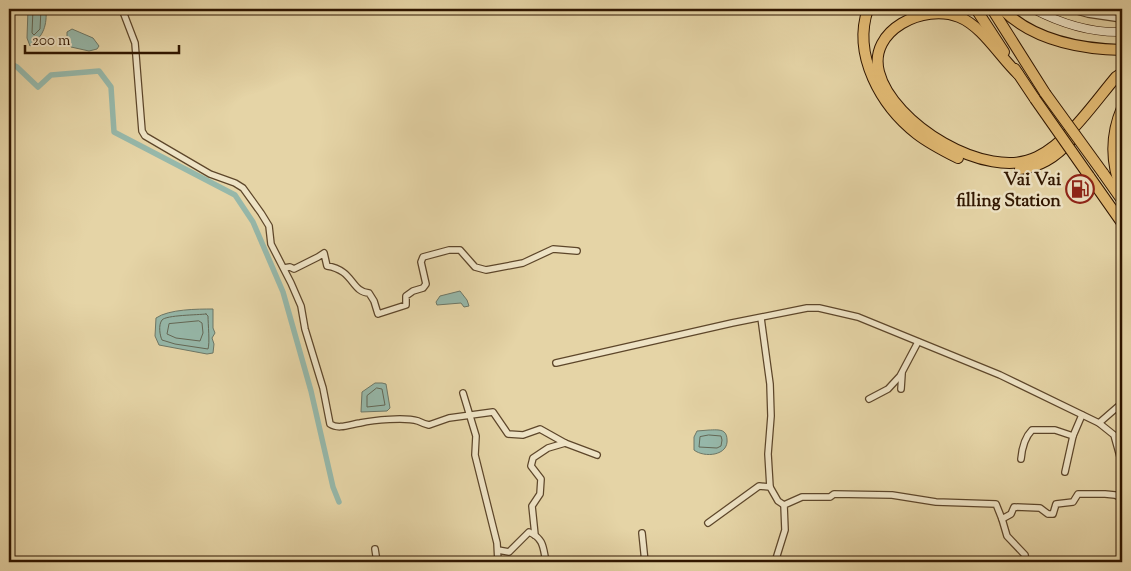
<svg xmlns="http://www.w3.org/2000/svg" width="1131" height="571" font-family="'Sorts Mill Goudy',serif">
	<rect width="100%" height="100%" fill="#e5d4a6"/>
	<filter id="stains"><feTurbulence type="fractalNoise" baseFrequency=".004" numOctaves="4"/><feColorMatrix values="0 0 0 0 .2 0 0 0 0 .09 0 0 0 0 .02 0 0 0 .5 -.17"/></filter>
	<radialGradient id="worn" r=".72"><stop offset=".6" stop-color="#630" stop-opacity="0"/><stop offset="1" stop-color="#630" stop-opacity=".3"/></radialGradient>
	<g fill="#96b8aa" stroke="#6d7766">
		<path d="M28,9H46C47,25 44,36 30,46L27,38Z"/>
		<polygon points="72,29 93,38 99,46 97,49 89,51 71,47 67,41 67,32"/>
		<polygon points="460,291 467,300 469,306 464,307 461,303 437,305 436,302 440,296"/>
		<path d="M213,309V328L215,333L212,338L214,344L213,353L207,354L159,345L155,336L156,318C169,309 198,309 213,309Z"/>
		<polygon points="375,383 382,383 386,384 390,408 387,411 361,412 362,392"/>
		<path d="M709,430C713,430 721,429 724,432C726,433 727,437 727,439C729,456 704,458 694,450V437L697,431Z"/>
	</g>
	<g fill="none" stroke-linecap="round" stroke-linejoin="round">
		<g stroke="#636755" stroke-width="1">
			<polyline points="33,9 32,33 34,35 40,29 41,9"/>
			<path d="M206,314L208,316C208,324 210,343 208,349L175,344L162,340C160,336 158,325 162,320C166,315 198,315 206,314Z"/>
			<polygon points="199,321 202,323 203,333 200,341 176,338 167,334 169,324"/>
			<polygon points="377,388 382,389 385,405 367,407 367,396"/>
			<polygon points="709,435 721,436 722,440 721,446 717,448 699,447 700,437"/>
		</g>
		<polyline stroke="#96b8aa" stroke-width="5.5" points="9,63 17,67 38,87 51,75 99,71 111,87 114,132 235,195 253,222 283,292 311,391 333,487 339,502"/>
		<defs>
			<g id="street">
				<path d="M122,9L135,43L142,131L145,136L210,174L235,183L243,188L261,213L269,226L271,244L291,283L301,306L305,329L323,388L330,424C339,430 351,424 360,423C374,420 405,417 418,421C422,423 425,424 429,425L449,418L493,412L508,434L523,435L540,429L565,443"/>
				<polyline points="1070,9 1088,14 1122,19"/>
				<path d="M284,268L290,267L294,269L318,257L324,253L327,266C354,270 351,292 369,293L374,301L378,314L406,305V296L413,291L423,288L426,284L421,262L423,257L449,250H460L475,267L486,270L523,263L553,249L577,251"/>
				<polyline points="761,318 770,384 771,416 768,454 770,487"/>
				<polyline points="556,363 732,323 807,308 819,308 858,317 1000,375 1099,423 1114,435 1122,464"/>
				<polyline points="901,389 902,374"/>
				<polyline points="463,393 476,436 475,455 497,543 498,562"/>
				<polyline points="869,399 888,389 900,376 918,342"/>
				<polyline points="1099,423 1122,403"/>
				<path d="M1021,459C1022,448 1024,438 1032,430H1055L1073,436L1082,415"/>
				<polyline points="1065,472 1073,436"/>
				<polyline points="1002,519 1011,514 1014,507 1040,508 1048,514 1053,514 1056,504 1073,502 1078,494 1105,494 1115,495 1122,498"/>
				<polyline points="708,523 759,486 770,487 778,501 784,505"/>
				<polyline points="642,533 645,562 643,562"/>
				<polyline points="535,535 532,506 540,494 541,479 531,466 533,458 548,448 565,443 597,455"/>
				<polyline points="375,549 377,562"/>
				<path d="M498,550L509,552L529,532C544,539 543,547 546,562"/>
				<polyline points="775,562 785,530 784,505 802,497 830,497 834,494 892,495 936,502 996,504 1002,519 1007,536 1025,555 1026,562"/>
			</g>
			<path id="secondary" d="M1033,9C1060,23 1091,33 1122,32"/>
			<g id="highway">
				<path d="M868,9C852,55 881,106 917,134C930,144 944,151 958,158"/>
				<polyline points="976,9 1004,52"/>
				<polyline points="992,9 1045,93"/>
				<path d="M1002,9C1033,40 1080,49 1122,50"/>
				<polyline points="1015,69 1035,99"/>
				<path d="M1018,74C1000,57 982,26 959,17C924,3 868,30 879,72C892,123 986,182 1037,157C1068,142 1094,103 1116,77L1122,73"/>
				<path d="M1122,108C1110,136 1111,164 1122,191"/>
				<path d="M1020,169C1041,167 1058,155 1071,140"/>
				<polyline points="1103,173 1122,200"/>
				<polyline points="1089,176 1122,223"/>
			</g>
		</defs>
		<use href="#street" stroke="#5d462a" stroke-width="8"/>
		<use href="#secondary" stroke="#301600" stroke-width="9"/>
		<use href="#highway" stroke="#301600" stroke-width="12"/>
		<use href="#street" stroke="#eee3c5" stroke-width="5.5"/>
		<use href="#secondary" stroke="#eee3c5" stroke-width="8"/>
		<use href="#highway" stroke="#e2ba73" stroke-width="10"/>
		<defs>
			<g id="highway-bridge">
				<polyline points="1045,93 1103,173"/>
				<polyline points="1035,99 1089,176"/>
			</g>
		</defs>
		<use href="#highway-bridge" stroke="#301600" stroke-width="12" stroke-linecap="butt"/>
		<use href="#highway-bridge" stroke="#e2ba73" stroke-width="10"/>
	</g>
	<defs>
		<symbol id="fuel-ring" viewBox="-11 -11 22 22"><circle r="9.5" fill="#eee3c5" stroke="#8f2418" stroke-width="1.5"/><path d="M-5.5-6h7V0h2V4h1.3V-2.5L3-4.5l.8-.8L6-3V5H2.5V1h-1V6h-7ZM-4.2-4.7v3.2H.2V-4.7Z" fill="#8f2418"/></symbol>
	</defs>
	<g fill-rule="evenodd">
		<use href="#fuel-ring" x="1064" y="173" width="32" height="32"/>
	</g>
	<g text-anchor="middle" stroke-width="5" stroke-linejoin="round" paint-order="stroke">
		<g font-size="18" font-weight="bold" fill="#301600" stroke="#eee3c5" text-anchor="end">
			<text x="1061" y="185">Vai Vai<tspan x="1061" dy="21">filling Station</tspan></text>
		</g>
	</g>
	<rect width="1131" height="571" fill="none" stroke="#e5d4a6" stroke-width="30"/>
	<rect x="10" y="10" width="1111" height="551" fill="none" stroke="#301600" stroke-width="2.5"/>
	<rect x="15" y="15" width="1101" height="541" fill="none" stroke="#301600"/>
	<path d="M25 45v8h154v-8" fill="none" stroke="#301600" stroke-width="2.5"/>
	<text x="32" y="45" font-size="15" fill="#301600" stroke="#eee3c5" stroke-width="4" paint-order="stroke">200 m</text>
	<rect width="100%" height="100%" filter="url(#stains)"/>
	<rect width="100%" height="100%" fill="url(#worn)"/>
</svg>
